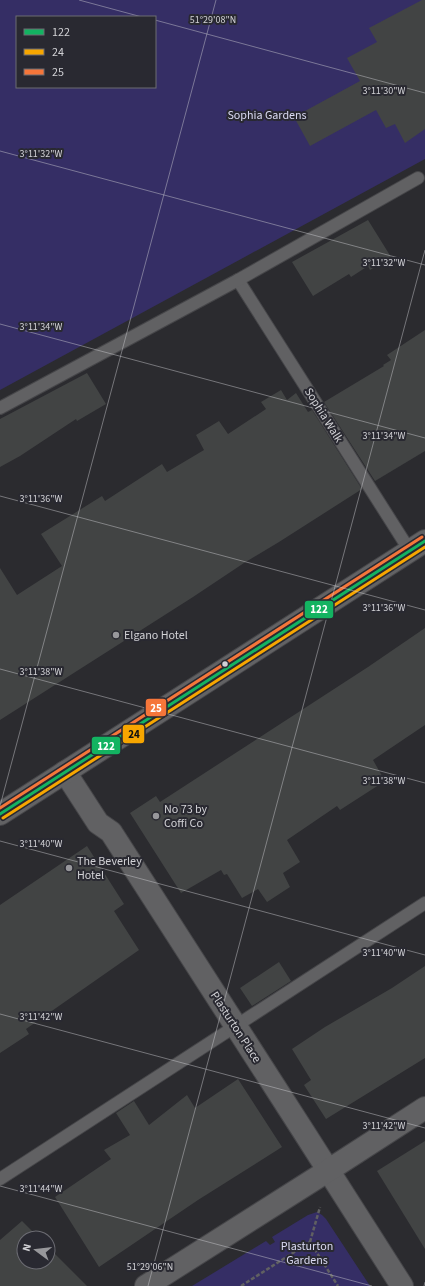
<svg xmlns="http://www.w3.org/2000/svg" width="425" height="1286" font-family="'Source Sans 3',sans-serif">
	<rect width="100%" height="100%" fill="#2b2b2f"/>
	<g fill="#352e65" fill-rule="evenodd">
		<path d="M0,0H425V159L0,390ZM17,17H155V87H17Z"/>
		<polygon points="317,1212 322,1215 326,1219 370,1286 192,1286 266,1241 270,1245 275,1242 272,1237 308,1215"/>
	</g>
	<g fill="#424444">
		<polygon points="422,0 425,0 425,129 405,143 395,124 386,128 376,110 310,146 294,117 360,81 347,58 377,42 369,28"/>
		<polygon points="368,220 391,257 370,270 368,266 351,277 349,274 313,296 292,262"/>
		<polygon points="425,330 425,451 375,481 324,402 384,366 383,365 391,360 387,355"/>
		<polygon points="87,373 106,404 77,421 76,419 20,456 0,467 0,419"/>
		<polygon points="281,390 287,400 296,393 308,412 312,410 362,489 279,542 244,563 193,597 0,720 0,568 17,595 62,566 41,534 102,496 105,501 162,464 167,472 204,450 196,435 219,421 228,434 266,409 261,402"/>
		<polygon points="425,628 425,725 373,760 385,781 340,810 337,806 287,840 300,862 283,873 290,887 267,902 258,889 242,898 227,874 224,875 221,870 181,893 130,813 156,796 160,802 368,667"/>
		<polygon points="87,846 124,904 114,911 139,950 26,1029 29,1034 0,1053 0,905"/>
		<polygon points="279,962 291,981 252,1006 240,988"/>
		<polygon points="425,966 425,1058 326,1119 304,1085 311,1080 292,1049 325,1027 392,988"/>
		<polygon points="238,1079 282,1147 198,1200 99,1267 55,1197 111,1159 104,1150 130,1135 116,1113 134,1101 149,1125 187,1095 195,1108"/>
		<polygon points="425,1141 425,1249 377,1171"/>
		<polygon points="22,1221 39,1238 24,1238 24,1262 48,1262 48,1247 87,1286 0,1286 0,1240"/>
	</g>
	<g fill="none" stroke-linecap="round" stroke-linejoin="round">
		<defs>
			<g id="lane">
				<polyline points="238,280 410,551"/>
				<polyline points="0,408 238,280 418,178"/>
				<polyline points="0,1179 425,903"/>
			</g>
			<g id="street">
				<path d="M65,772L98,823L111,832C208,984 306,1134 402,1286"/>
				<polyline points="146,1286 329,1170 425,1108"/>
			</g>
			<polyline id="primary" points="0,814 425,541"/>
		</defs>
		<use href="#lane" stroke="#464649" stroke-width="14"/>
		<use href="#street" stroke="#464649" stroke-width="24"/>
		<use href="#primary" stroke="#464649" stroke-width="24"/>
		<g stroke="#606062" stroke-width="2.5" stroke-dasharray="4 2" stroke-linecap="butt">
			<polyline points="310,1242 320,1207"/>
			<polyline points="241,1286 310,1242 338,1286"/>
		</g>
		<use href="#lane" stroke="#616163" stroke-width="12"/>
		<use href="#street" stroke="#616163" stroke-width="22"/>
		<use href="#primary" stroke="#626264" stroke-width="22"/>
		<defs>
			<polyline id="bus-1" points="0,814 425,541"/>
			<polyline id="bus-2" points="3,818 425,547"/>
			<polyline id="bus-3" points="0,808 422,537"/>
		</defs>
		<use href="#bus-1" stroke="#292931" stroke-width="6"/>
		<use href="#bus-2" stroke="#292931" stroke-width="6"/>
		<use href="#bus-3" stroke="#292931" stroke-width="6"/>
		<use href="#bus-1" stroke="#13b361" stroke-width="3"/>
		<use href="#bus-2" stroke="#f7a600" stroke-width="3"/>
		<use href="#bus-3" stroke="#f5763a" stroke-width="3"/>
	</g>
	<path fill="none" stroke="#d1d1d5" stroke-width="1" stroke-opacity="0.45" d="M79,0L142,17M155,20L425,93M0,151L425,265M0,324L425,438M0,496L425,610M0,669L425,783M0,806L216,0M0,841L425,955M0,1014L425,1128M0,1186L372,1286M148,1286L425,250M424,1286L425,1282"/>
	<g fill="#97979b" stroke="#292931" stroke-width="1.5">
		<circle cx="116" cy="635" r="4"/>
		<circle cx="156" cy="816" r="4"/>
		<circle cx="69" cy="868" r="4"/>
	</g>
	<circle fill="#d1d1d5" stroke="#292931" stroke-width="1.5" cx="225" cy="664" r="3.5"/>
	<g text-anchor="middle" stroke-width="4" stroke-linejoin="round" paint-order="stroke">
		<g font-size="12" fill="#dadaf2" stroke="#292931">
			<text x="267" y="119">Sophia Gardens</text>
			<text x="307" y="1250">Plasturton<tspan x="307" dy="14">Gardens</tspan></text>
		</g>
		<g font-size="12" fill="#d1d1d5" stroke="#292931">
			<text transform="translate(324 415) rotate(58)" y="4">Sophia Walk</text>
			<text transform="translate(236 1027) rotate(57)" y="4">Plasturton Place</text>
		</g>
		<g font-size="12" fill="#d1d1d5" stroke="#292931" text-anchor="start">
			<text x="124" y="639">Elgano Hotel</text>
			<text x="164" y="813">No 73 by<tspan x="164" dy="14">Coffi Co</tspan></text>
			<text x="77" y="865">The Beverley<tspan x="77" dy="14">Hotel</tspan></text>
		</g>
	</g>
	<g font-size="10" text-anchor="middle" fill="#d1d1d5" stroke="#292931" stroke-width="4" stroke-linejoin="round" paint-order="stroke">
		<text x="213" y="23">51°29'08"N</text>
		<text x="384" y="94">3°11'30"W</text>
		<text x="41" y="157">3°11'32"W</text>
		<text x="384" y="266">3°11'32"W</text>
		<text x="41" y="330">3°11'34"W</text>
		<text x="384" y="439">3°11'34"W</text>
		<text x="41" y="502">3°11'36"W</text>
		<text x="384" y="611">3°11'36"W</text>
		<text x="41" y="675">3°11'38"W</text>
		<text x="384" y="784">3°11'38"W</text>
		<text x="41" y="847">3°11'40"W</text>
		<text x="384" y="956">3°11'40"W</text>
		<text x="41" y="1020">3°11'42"W</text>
		<text x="384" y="1129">3°11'42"W</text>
		<text x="41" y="1192">3°11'44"W</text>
		<text x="150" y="1270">51°29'06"N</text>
	</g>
	<g stroke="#292931" stroke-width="1.5">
		<rect x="304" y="600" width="30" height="19" rx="4" fill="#13b361"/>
		<rect x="145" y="698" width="22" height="19" rx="4" fill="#f5763a"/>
		<rect x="122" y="724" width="23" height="20" rx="4" fill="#f7a600"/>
		<rect x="91" y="736" width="30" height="19" rx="4" fill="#13b361"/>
	</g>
	<g font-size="11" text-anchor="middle" font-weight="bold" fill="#fff">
		<text x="319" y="613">122</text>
		<text x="156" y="712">25</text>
		<text x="106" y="750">122</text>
	</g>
	<g font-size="11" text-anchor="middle" font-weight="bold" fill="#111">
		<text x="134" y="738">24</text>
	</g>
	<rect x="16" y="16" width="140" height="72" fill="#292931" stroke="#6c6c73"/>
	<rect x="24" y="29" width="20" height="6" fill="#13b361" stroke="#6c6c73"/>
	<text x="52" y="36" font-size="12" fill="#d1d1d5">122</text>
	<rect x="24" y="49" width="20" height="6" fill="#f7a600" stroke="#6c6c73"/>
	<text x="52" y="56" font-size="12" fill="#d1d1d5">24</text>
	<rect x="24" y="69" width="20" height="6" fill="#f5763a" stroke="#6c6c73"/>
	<text x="52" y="76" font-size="12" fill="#d1d1d5">25</text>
	<g transform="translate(36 1250) rotate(285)"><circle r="19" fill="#292931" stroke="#6c6c73"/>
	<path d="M0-3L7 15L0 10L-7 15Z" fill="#97979b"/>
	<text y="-6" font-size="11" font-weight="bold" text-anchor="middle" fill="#d1d1d5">N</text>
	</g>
</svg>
